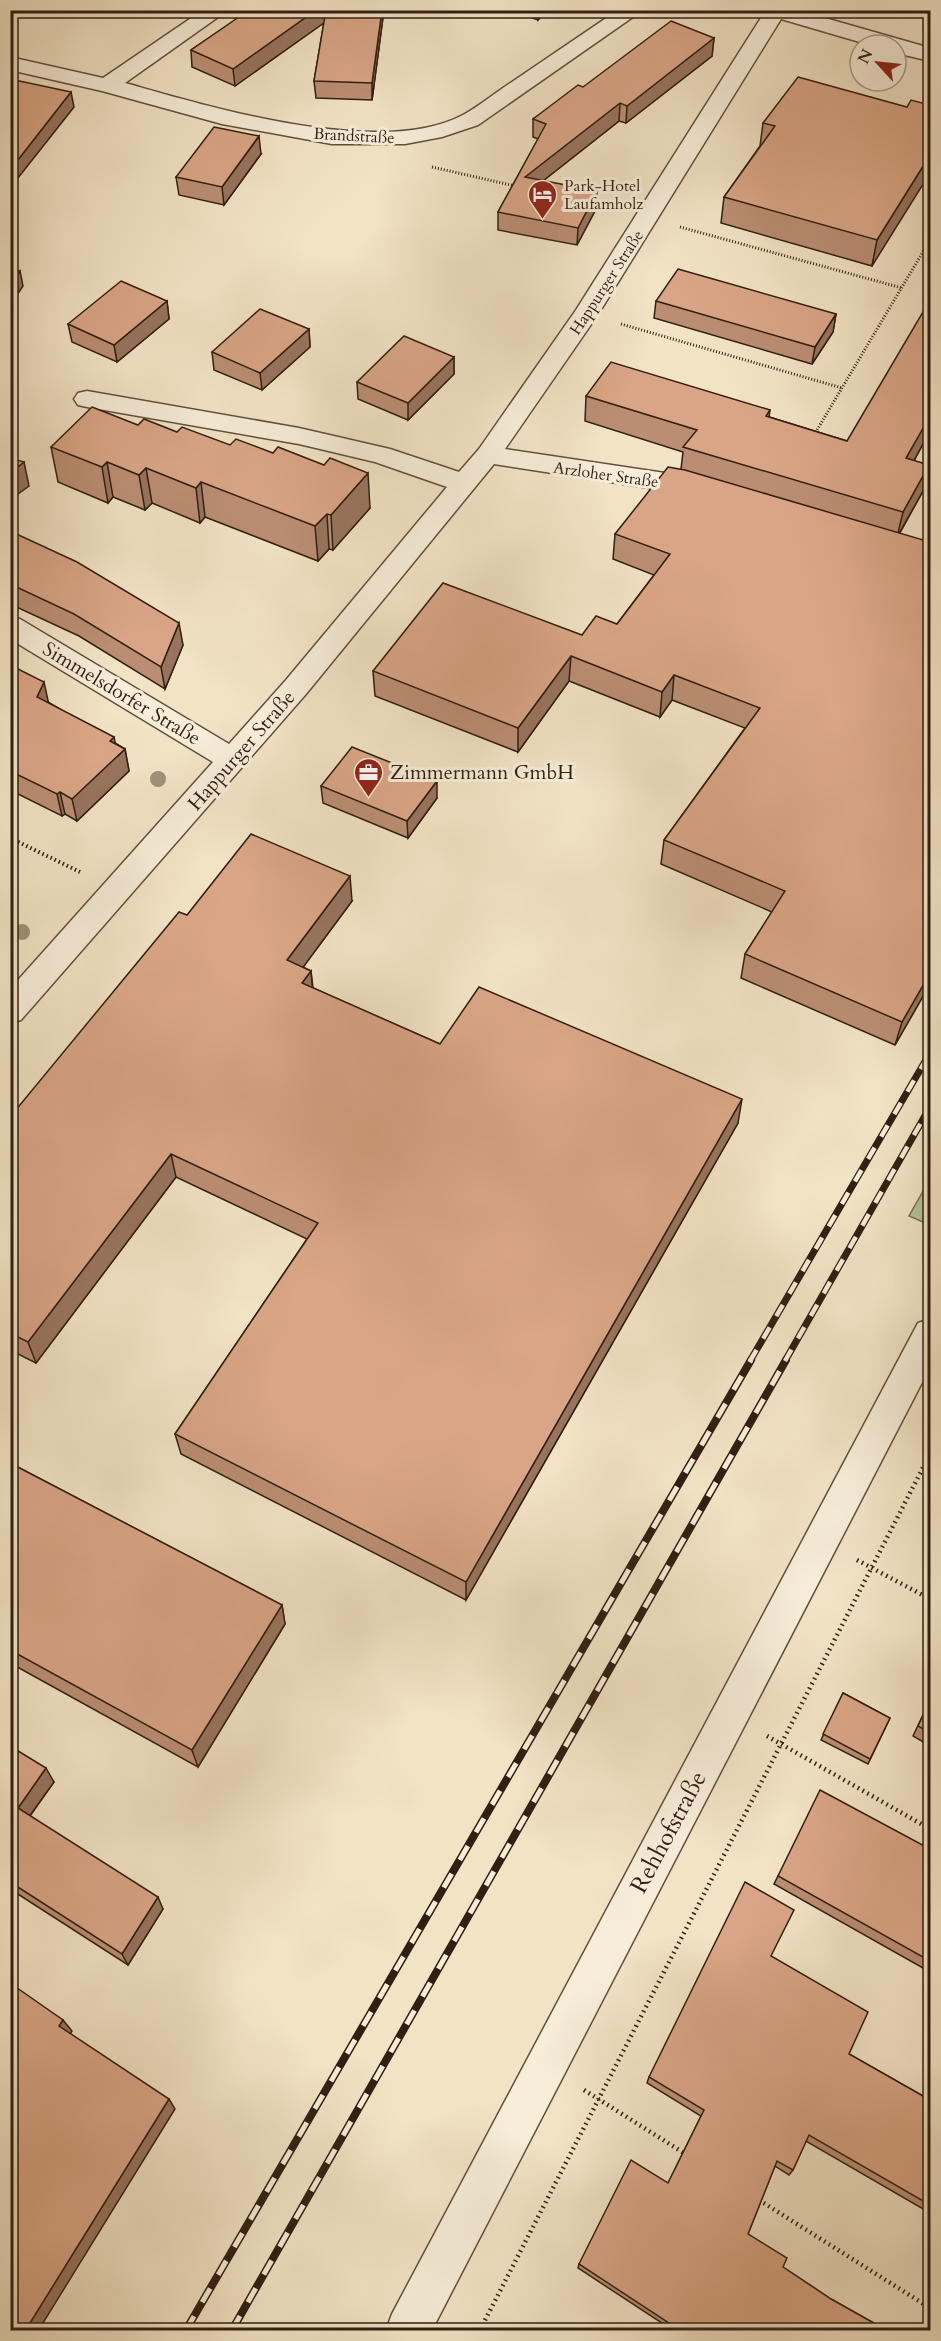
<svg xmlns="http://www.w3.org/2000/svg" width="941" height="2341" font-family="Cardo,serif">
	<rect width="100%" height="100%" fill="#f2e3c5"/>
	<filter id="stains"><feTurbulence type="fractalNoise" baseFrequency=".00333" numOctaves="4"/><feColorMatrix values="0 0 0 0 .2 0 0 0 0 .09 0 0 0 0 .02 0 0 0 .5 -.17"/></filter>
	<radialGradient id="worn" r=".72"><stop offset=".6" stop-color="#630" stop-opacity="0"/><stop offset="1" stop-color="#630" stop-opacity=".3"/></radialGradient>
	<polygon fill="#b6c498" stroke="#747255" stroke-width="1.5" points="930,1179 930,1225 909,1216"/>
	<g fill="none" stroke-linecap="round" stroke-linejoin="round">
		<defs>
			<g id="minor">
				<path d="M203,10H228L125,83C211,107 380,159 463,115C480,106 496,92 512,82C547,58 583,34 618,10H643L478,125L442,137L405,144H332L222,124L102,91L10,70V57L103,78Z"/>
				<polygon points="762,10 797,10 930,48 930,61 896,53 896,45 870,45 781,19 599,313 505,449 685,476 709,484 713,490 709,496 700,499 682,493 494,464 306,694 21,1020 10,1023 10,989 213,762 10,639 10,617 20,619 229,744 286,680 447,487 375,462 299,444 87,407 78,405 74,399 78,393 87,391 299,428 390,449 459,472 479,449 576,310 764,13"/>
				<polygon points="930,1319 930,1367 432,2330 386,2330 392,2314 918,1323"/>
			</g>
		</defs>
		<use href="#minor" stroke="#61503f" stroke-width="3"/>
		<g stroke="#311f12" stroke-width="3" stroke-dasharray="1 2" stroke-linecap="butt">
			<polyline points="432,167 515,186"/>
			<polyline points="593,201 612,204"/>
			<polyline points="680,227 902,288"/>
			<polyline points="621,324 842,388"/>
			<polyline points="814,435 930,240"/>
		</g>
		<polyline stroke="#311f12" stroke-width="4" stroke-dasharray="1.5 3" stroke-linecap="butt" points="10,838 80,872"/>
		<g stroke="#311f12" stroke-width="4.5" stroke-dasharray="1.5 4" stroke-linecap="butt">
			<polyline points="857,1560 930,1599"/>
			<polyline points="767,1736 930,1829"/>
			<polyline points="584,2090 687,2155"/>
			<polyline points="759,2200 930,2308"/>
			<polyline points="480,2330 930,1454"/>
		</g>
		<use href="#minor" fill="#f7edd9" fill-rule="evenodd"/>
		<defs>
			<g id="rail-far1">
				<polyline points="750,1361 930,1053"/>
				<polyline points="785,1361 930,1107"/>
			</g>
			<g id="rail">
				<polyline points="186,2330 751,1360"/>
				<polyline points="232,2330 786,1360"/>
			</g>
		</defs>
		<use href="#rail-far1" stroke="#311f12" stroke-width="7"/>
		<use href="#rail" stroke="#311f12" stroke-width="8"/>
		<use href="#rail-far1" stroke="#f7edd9" stroke-width="4.5" stroke-dasharray="13" stroke-linecap="butt"/>
		<use href="#rail" stroke="#f7edd9" stroke-width="5" stroke-dasharray="16" stroke-linecap="butt"/>
	</g>
	<g fill="#9e9379">
		<circle cx="158" cy="779" r="8"/>
		<circle cx="22" cy="932" r="8"/>
	</g>
	<g fill="#bb8e73" stroke="#311f12" stroke-width="1.5">
		<polygon points="232,10 384,10 372,100 316,98 314,81 324,22 235,86 192,67 191,50 243,15"/>
		<polygon points="508,10 547,10 538,20"/>
		<polygon points="714,38 712,56 626,123 619,121 543,181 596,209 577,245 498,230 498,212 538,139 533,137 533,119 583,87"/>
		<polygon points="907,107 872,266 721,223 724,197 760,146 763,123"/>
		<polygon points="261,154 224,205 179,195 176,177"/>
		<polygon points="167,301 169,319 117,362 72,342 68,324"/>
		<polygon points="656,301 836,314 833,332 812,364 654,318"/>
		<polygon points="309,329 310,347 262,390 214,370 212,352"/>
		<polygon points="454,357 454,374 408,420 358,399 357,382"/>
		<polygon points="586,396 770,410 769,417 847,441 930,431 914,461 923,491 900,533 930,984 895,1045 741,978 745,954 772,912 661,864 664,840 745,728 672,700 660,717 569,681 518,752 375,696 373,671 582,635 617,624 654,575 613,559 615,534 681,469 683,452 585,421"/>
		<polygon points="138,425 370,508 333,550 329,549 318,561 205,517 200,523 152,503 145,510 113,497 108,503 58,482 51,447"/>
		<polygon points="10,531 183,645 165,689 79,636 10,604"/>
		<polygon points="10,665 48,702 125,749 129,771 77,821 65,814 62,816 10,790"/>
		<polygon points="321,786 437,798 408,838 323,803"/>
		<polygon points="352,901 303,967 311,971 313,988 440,1044 738,1123 466,1600 181,1454 175,1434 307,1239 176,1177 36,1363 10,1350 10,1117 187,915"/>
		<polygon points="10,1463 282,1605 285,1624 198,1767 10,1663"/>
		<polygon points="843,1693 890,1718 868,1764 821,1740"/>
		<polygon points="930,1700 930,1746 913,1736"/>
		<polygon points="10,1746 54,1782 30,1816 163,1909 128,1965 10,1889"/>
		<polygon points="930,1849 930,1972 774,1884 778,1876"/>
		<polygon points="771,1956 849,2054 930,2100 930,2213 806,2141 793,2170 789,2175 775,2166 748,2234 783,2267 831,2299 888,2331 674,2331 578,2268 579,2264 668,2183 701,2116 647,2083 649,2077"/>
	</g>
	<g fill="#98745e" stroke="#311f12" stroke-width="1.5">
		<polygon points="316,10 328,10 328,20 235,86 233,69"/>
		<polygon points="382,10 384,10 372,100 372,83"/>
		<polygon points="538,10 547,10 538,20"/>
		<polygon points="714,38 712,56 626,123 627,106"/>
		<polygon points="71,92 74,107 10,188 10,170"/>
		<polygon points="620,103 619,121 525,195 525,177"/>
		<polygon points="259,136 261,154 224,205 222,187"/>
		<polygon points="930,155 930,173 872,266 877,240"/>
		<polygon points="597,191 596,209 577,245 578,228"/>
		<polygon points="20,271 23,286 10,305 10,286"/>
		<polygon points="167,301 169,319 117,362 114,345"/>
		<polygon points="836,314 833,332 812,364 815,347"/>
		<polygon points="309,329 310,347 262,390 260,373"/>
		<polygon points="454,357 454,374 408,420 408,403"/>
		<polygon points="930,416 930,431 901,484 906,458"/>
		<polygon points="24,462 29,486 10,500 10,473"/>
		<polygon points="107,462 113,497 108,503 102,467"/>
		<polygon points="929,465 923,491 897,537 903,512"/>
		<polygon points="146,468 152,503 145,510 139,475"/>
		<polygon points="368,473 370,508 333,550 331,515"/>
		<polygon points="201,482 205,517 200,523 196,488"/>
		<polygon points="327,514 329,549 318,561 315,526"/>
		<polygon points="179,623 183,645 165,689 161,667"/>
		<polygon points="571,656 569,681 518,752 518,728"/>
		<polygon points="674,675 672,700 660,717 662,692"/>
		<polygon points="44,682 49,705 37,697"/>
		<polygon points="114,737 118,756 125,749 129,771 77,821 72,799 110,741"/>
		<polygon points="437,781 437,798 408,838 407,821"/>
		<polygon points="60,792 65,814 62,816 57,794"/>
		<polygon points="350,876 352,901 290,985 287,960"/>
		<polygon points="12,878 14,886 10,890 10,879"/>
		<polygon points="311,971 313,996 302,983"/>
		<polygon points="930,973 930,984 895,1045 902,1022"/>
		<polygon points="742,1099 738,1123 466,1600 466,1582"/>
		<polygon points="171,1154 176,1177 36,1363 28,1342"/>
		<polygon points="282,1605 285,1624 198,1767 192,1750"/>
		<polygon points="46,1768 54,1782 26,1821 18,1808"/>
		<polygon points="158,1897 163,1909 128,1965 122,1954"/>
		<polygon points="63,2020 72,2031 68,2038 59,2026"/>
		<polygon points="169,2099 175,2109 38,2331 25,2331"/>
	</g>
	<g fill="#d9a586" stroke="#311f12" stroke-width="1.5">
		<polygon points="249,10 316,10 233,69 191,50"/>
		<polygon points="326,10 382,10 372,83 314,81"/>
		<polygon points="671,21 714,38 627,106 620,103 525,177 597,191 578,228 498,212 546,124 533,119 578,85 583,87"/>
		<polygon points="798,77 907,107 911,100 930,105 930,155 877,240 724,197 775,126 763,123"/>
		<polygon points="10,79 71,92 10,170"/>
		<polygon points="214,127 259,136 222,187 176,177"/>
		<polygon points="678,269 836,314 815,347 656,301"/>
		<polygon points="10,270 20,271 10,286"/>
		<polygon points="121,281 167,301 114,345 68,324"/>
		<polygon points="930,300 930,416 906,458 929,465 903,512 683,447 697,430 586,396 611,362 770,410 766,416 847,441"/>
		<polygon points="260,309 309,329 260,373 212,352"/>
		<polygon points="404,336 454,357 408,403 357,382"/>
		<polygon points="92,407 138,425 144,419 177,432 182,427 230,445 236,439 273,453 278,447 324,465 330,458 368,473 331,515 327,514 315,526 201,482 196,488 146,468 139,475 107,462 102,467 51,447"/>
		<polygon points="10,458 24,462 10,473"/>
		<polygon points="668,467 685,470 930,542 930,973 902,1022 745,954 785,891 664,840 760,708 674,675 662,692 571,656 518,728 373,671 443,583 582,635 596,616 617,624 670,554 615,534"/>
		<polygon points="10,531 77,562 179,623 161,667 74,614 10,584"/>
		<polygon points="10,665 44,682 37,697 114,737 110,741 125,749 72,799 60,792 57,794 10,771"/>
		<polygon points="352,747 437,781 407,821 321,786"/>
		<polygon points="251,834 350,876 287,960 311,971 302,983 440,1044 479,987 742,1099 466,1582 175,1434 318,1223 171,1154 28,1342 10,1333 10,1117 179,912 187,915"/>
		<polygon points="10,1463 282,1605 192,1750 10,1650"/>
		<polygon points="843,1693 890,1718 870,1759 823,1734"/>
		<polygon points="930,1701 930,1733 918,1726"/>
		<polygon points="10,1746 46,1768 18,1808 158,1897 122,1954 10,1882"/>
		<polygon points="820,1790 930,1849 930,1961 778,1876"/>
		<polygon points="745,1882 794,1910 771,1956 868,2012 849,2054 930,2100 930,2205 809,2135 793,2170 777,2161 748,2234 787,2258 783,2267 831,2299 888,2331 681,2331 579,2264 631,2160 668,2183 704,2110 649,2077"/>
		<polygon points="10,1983 63,2020 59,2026 169,2099 25,2331 10,2331"/>
	</g>
	<defs>
		<symbol id="hotel-pin" viewBox="-11 -11 22 30"><path d="M0 17L-7.5 6A9.5 9.5 0 1 1 7.5 6Z" fill="#8f2418" stroke="#f7edd9"/><path d="M-6-4.5h1.5V1H6V5H4.5V3h-9V5H-6ZM-4 0a1.8 1.8 0 1 1 3.6 0ZM.5 0V-2.5h3Q6-2.5 6 0Z" fill="#fff"/></symbol>
		<symbol id="office-pin" viewBox="-11 -11 22 30"><path d="M0 17L-7.5 6A9.5 9.5 0 1 1 7.5 6Z" fill="#8f2418" stroke="#f7edd9"/><path d="M-6-3h4V-5.5h4V-3h4V5H-6ZM-1-4.5V-3h2v-1.5ZM-6 0V1H6V0Z" fill="#fff"/></symbol>
	</defs>
	<g fill-rule="evenodd">
		<use href="#hotel-pin" x="526" y="178" width="33" height="45"/>
		<use href="#office-pin" x="352" y="756" width="33" height="45"/>
	</g>
	<g text-anchor="middle" stroke-width="6" stroke-linejoin="round" paint-order="stroke">
		<g font-size="16" fill="#311f12" stroke="#f7edd9">
			<text transform="translate(354 135) rotate(3)" y="6">Brandstraße</text>
			<text transform="translate(606 282) rotate(-57)" y="6">Happurger Straße</text>
			<text transform="translate(606 474) rotate(8)" y="6">Arzloher Straße</text>
		</g>
		<g font-size="16" fill="#311f12" stroke="#f7edd9" text-anchor="start">
			<text x="564" y="191">Park-Hotel<tspan x="564" dy="18">Laufamholz</tspan></text>
		</g>
		<g font-size="20" fill="#311f12" stroke="#f7edd9">
			<text transform="translate(122 693) rotate(31)" y="7">Simmelsdorfer Straße</text>
			<text transform="translate(241 750) rotate(-49)" y="7">Happurger Straße</text>
		</g>
		<g font-size="20" fill="#311f12" stroke="#f7edd9" text-anchor="start">
			<text x="390" y="779">Zimmermann GmbH</text>
		</g>
		<g font-size="24" fill="#311f12" stroke="#f7edd9">
			<text transform="translate(668 1832) rotate(-62)" y="8">Rehhofstraße</text>
		</g>
	</g>
	<rect width="941" height="2341" fill="none" stroke="#f2e3c5" stroke-width="36"/>
	<rect x="12" y="12" width="917" height="2317" fill="none" stroke="#311f12" stroke-width="3"/>
	<rect x="18" y="18" width="905" height="2305" fill="none" stroke="#311f12" stroke-width="1.5"/>
	<g transform="translate(878 63) rotate(297)"><circle r="28" fill="#f7edd9" stroke="#a89b89" stroke-width="1.5"/>
	<path d="M0-4.5L10 22L0 15L-10 22Z" fill="#8f2418"/>
	<text y="-9" font-size="16" font-weight="bold" text-anchor="middle" fill="#311f12">N</text>
	</g>
	<rect width="100%" height="100%" filter="url(#stains)"/>
	<rect width="100%" height="100%" fill="url(#worn)"/>
</svg>
